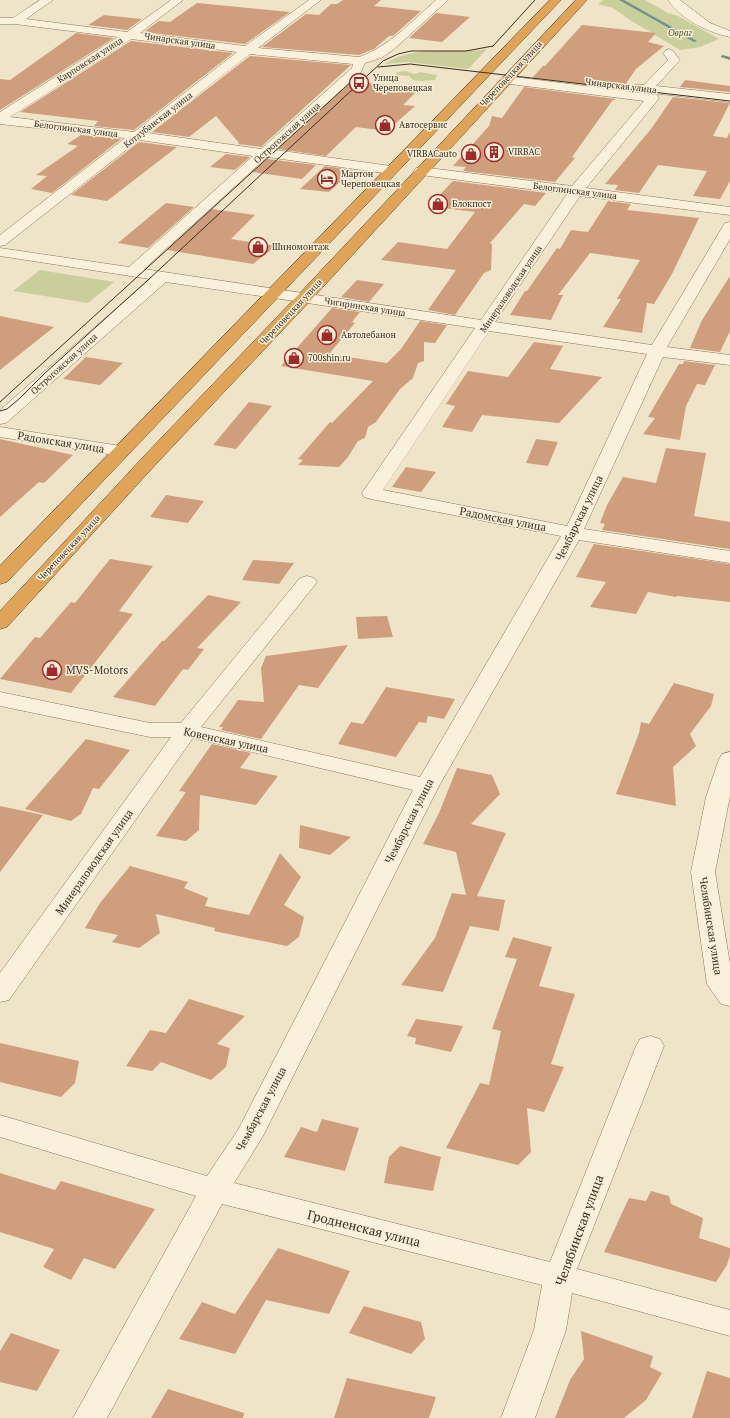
<svg xmlns="http://www.w3.org/2000/svg" width="730" height="1418" font-family="'PT Serif',serif">
	<rect width="100%" height="100%" fill="#f0e4c8"/>
	<g fill="#c9cf9b">
		<polygon points="603,0 645,0 668,13 678,16 719,39 700,47 680,50 630,20 613,8 598,4"/>
		<path d="M487,49L468,69L408,62L385,64C415,44 453,55 487,49Z"/>
		<polygon points="406,71 414,74 420,72 437,75 435,80 420,81 413,80 409,76 395,75 397,72"/>
		<polygon points="40,270 114,282 88,303 13,291"/>
	</g>
	<g fill="none" stroke-linecap="round" stroke-linejoin="round">
		<g fill="#6f938a" fill-rule="evenodd">
			<polygon points="619,0 624,0 697,41 694,42"/>
			<polygon points="723,55 730,57 730,60 721,57 721,56"/>
		</g>
	</g>
	<g fill="#cf9f7d">
		<polygon points="343,0 381,0 374,6 421,11 393,36 389,36 374,49 359,55 262,47 306,14 319,15 331,4 337,4"/>
		<polygon points="197,3 290,12 245,44 144,32 159,21 170,22"/>
		<polygon points="436,13 470,17 442,42 409,38"/>
		<polygon points="104,15 142,19 127,30 88,25"/>
		<polygon points="582,25 656,33 648,42 664,46 636,69 622,89 532,78 543,66 545,66"/>
		<polygon points="76,33 114,38 0,110 0,79 10,80"/>
		<polygon points="131,41 233,53 134,130 94,126 98,121 20,112"/>
		<polygon points="250,56 351,65 261,147 238,144 239,143 216,116 189,137 152,132"/>
		<polygon points="685,80 730,86 730,92 680,87"/>
		<polygon points="353,81 394,86 391,88 417,91 403,105 415,106 387,131 356,127 326,156 278,149"/>
		<polygon points="524,87 616,99 612,101 572,157 575,158 555,182 463,171 466,167 453,166 489,126 492,116 502,118"/>
		<polygon points="673,97 730,103 713,136 727,138 730,132 730,181 720,199 693,196 707,171 658,165 639,193 615,190 618,185 605,184 651,129"/>
		<polygon points="81,135 121,139 52,193 31,189 47,176 36,175 78,146 67,144"/>
		<polygon points="139,142 177,147 107,201 71,195"/>
		<polygon points="226,154 250,157 235,170 210,167"/>
		<polygon points="267,159 316,165 302,179 252,172"/>
		<polygon points="325,166 353,170 329,192 300,189"/>
		<polygon points="453,181 546,193 535,206 524,204 490,243 492,244 491,270 484,273 455,315 428,310 456,270 381,260 398,242 447,249 475,212 429,206"/>
		<polygon points="608,201 631,204 627,210 699,218 672,274 654,304 647,303 642,333 603,327 621,299 617,299 640,260 590,253 558,295 563,295 551,320 510,315 525,291 527,291 557,248 560,249 571,230 588,232"/>
		<polygon points="166,203 194,207 148,248 118,243"/>
		<polygon points="212,209 255,215 231,239 276,246 253,264 167,250"/>
		<polygon points="730,276 730,331 720,352 690,348 702,320"/>
		<polygon points="357,280 384,284 369,302 341,297"/>
		<polygon points="332,308 360,312 352,322 355,323 329,354 387,363 401,349 420,321 447,325 435,343 424,342 424,361 418,363 413,378 400,389 376,422 368,427 365,438 358,441 348,457 339,467 298,465 303,460 298,459 330,422 332,423 373,381 281,366"/>
		<polygon points="0,316 54,327 0,370"/>
		<polygon points="534,342 563,346 550,369 602,377 559,423 482,415 472,432 442,427 455,406 446,404 468,371 508,377"/>
		<polygon points="86,357 123,363 100,385 63,379"/>
		<polygon points="684,361 715,365 705,385 697,384 686,406 680,440 643,434 655,418 648,417 679,364 683,364"/>
		<polygon points="249,402 272,406 236,449 213,445"/>
		<polygon points="0,439 73,455 44,483 39,482 0,517"/>
		<polygon points="536,439 558,442 548,466 526,463"/>
		<polygon points="666,448 706,453 694,516 730,522 730,549 602,530 605,524 600,523 607,505 623,477 656,483"/>
		<polygon points="406,467 436,472 421,492 392,487"/>
		<polygon points="166,495 204,501 188,523 150,517"/>
		<polygon points="594,544 730,564 730,602 677,596 676,597 648,592 636,614 590,607 606,582 576,577"/>
		<polygon points="110,559 153,566 119,611 133,614 71,693 0,679 35,637 40,638 71,602 75,603"/>
		<polygon points="253,560 294,563 279,584 242,580"/>
		<polygon points="208,595 241,602 197,648 204,649 188,670 183,669 155,706 113,697 162,641 164,641"/>
		<polygon points="387,616 393,637 358,639 356,617"/>
		<polygon points="348,645 318,688 299,685 261,739 221,730 223,727 219,727 238,700 264,702 261,668 266,656"/>
		<polygon points="674,683 714,694 711,706 690,734 696,746 673,767 676,806 616,794 639,733 641,722 649,724"/>
		<polygon points="386,687 455,699 444,719 428,716 426,723 419,722 396,757 338,744 351,722 363,724"/>
		<polygon points="86,739 130,750 99,789 93,788 81,814 71,821 25,809"/>
		<polygon points="212,744 251,753 240,768 278,776 256,805 200,795 199,830 186,841 156,836 186,792 179,791"/>
		<polygon points="457,768 492,775 500,794 471,824 506,833 477,896 505,900 499,931 470,926 443,992 401,985 435,938 452,893 466,895 456,852 423,844 439,813"/>
		<polygon points="0,806 43,815 0,872"/>
		<polygon points="300,825 351,837 330,855 299,848"/>
		<polygon points="280,853 301,877 284,905 304,917 299,937 287,946 214,931 215,928 156,914 160,933 139,948 112,942 118,935 85,928 100,903 130,866 188,882 184,888 208,898 205,906 249,915"/>
		<polygon points="513,937 552,947 539,986 575,994 551,1064 564,1067 544,1112 527,1108 531,1152 518,1165 446,1148 480,1083 489,1085 501,1031 492,1029 517,959 505,957"/>
		<polygon points="189,999 245,1016 217,1044 230,1048 226,1067 211,1080 161,1062 152,1071 126,1066 150,1030 166,1033"/>
		<polygon points="416,1019 463,1026 451,1052 415,1044 416,1038 407,1036"/>
		<polygon points="0,1043 79,1061 75,1083 61,1097 0,1082"/>
		<polygon points="322,1119 359,1128 345,1171 284,1157 301,1127 317,1132"/>
		<polygon points="400,1146 441,1157 433,1191 384,1183 389,1157"/>
		<polygon points="0,1173 55,1190 61,1181 155,1209 115,1269 84,1258 71,1280 43,1267 54,1249 0,1232"/>
		<polygon points="651,1191 669,1196 671,1204 703,1218 699,1238 730,1248 730,1255 727,1265 716,1282 604,1252 629,1198 646,1201"/>
		<polygon points="278,1248 350,1271 329,1314 266,1300 235,1354 179,1339 202,1302 235,1314"/>
		<polygon points="364,1306 421,1322 425,1339 411,1354 349,1333"/>
		<polygon points="581,1331 653,1356 650,1367 662,1373 646,1400 624,1418 555,1418 570,1380 584,1359"/>
		<polygon points="11,1333 60,1350 37,1391 0,1382 0,1351"/>
		<polygon points="707,1371 730,1378 730,1418 692,1418"/>
		<polygon points="347,1378 436,1397 429,1418 334,1418"/>
		<polygon points="168,1389 244,1413 243,1418 151,1418"/>
	</g>
	<g fill="none" stroke-linecap="round" stroke-linejoin="round">
		<defs>
			<g id="minor">
				<path d="M40,0H53L26,19L127,32L171,0H183L140,33L245,46L309,0H321L258,48L359,57C390,46 412,21 436,0H448L393,50L381,58L365,63L361,72L275,150L391,166L396,167L398,170L396,173L391,174L267,157L144,269L481,320L567,194L421,175L416,174L414,171L416,168L421,167L572,186L644,101L502,83L500,80L502,77L506,76L657,95L659,98L657,101L586,188L730,207V215L580,196L495,322L652,345L723,226L725,223L730,222V239L667,347L730,355V365L663,357L584,529L730,551V563L579,540L439,786L263,1136L234,1183L550,1262L636,1046L640,1039L650,1036L660,1039L664,1046L577,1269L730,1310V1336L572,1293L566,1330L535,1418H501L534,1330L542,1285L222,1204L107,1418H73L196,1196L0,1137V1115L207,1176L238,1130L413,790L193,738L9,1000L0,1002V973L171,737H150L0,706V692L150,723H181L300,578L307,576L314,578L317,582L314,586L201,727L420,777L561,536L371,499L364,497L362,493L475,328L166,282L6,423L0,424V410L150,279L0,256V248L129,267L253,156L139,140L5,245L0,246V235L125,138L0,124V112L118,37L15,24H0V18H13ZM131,39L237,52L134,132L10,117ZM250,54L353,64L352,68L261,149L148,133ZM489,331L647,354L567,526L383,490Z"/>
				<path d="M668,0H680L710,23L730,31V37C707,32 682,20 668,0Z"/>
				<polygon points="669,49 673,51 680,60 656,86 730,94 730,102 634,91 632,88 634,85 644,85 668,60 663,53 665,51"/>
				<polygon points="0,427 121,446 127,447 130,451 127,455 121,456 0,437"/>
				<polygon points="730,752 730,796 715,872 730,964 730,1006 721,1004 707,984 691,872 706,797 719,759 722,754"/>
			</g>
			<g id="highway">
				<polygon points="550,0 561,0 7,582 0,584 0,566"/>
				<polygon points="576,0 587,0 311,300 157,463 7,627 0,629 0,611 145,455 299,294"/>
			</g>
		</defs>
		<use href="#minor" stroke="#8d765c" stroke-width="1"/>
		<use href="#highway" stroke="#5b4430" stroke-width="1"/>
		<use href="#minor" fill="#faf1dc" fill-rule="evenodd"/>
		<use href="#highway" fill="#e0a458" fill-rule="evenodd"/>
		<g stroke="#3d2e20" stroke-width="1">
			<polyline points="378,67 410,64 730,101"/>
			<polyline points="0,402 352,81"/>
			<polyline points="0,411 7,409 19,399 45,373 148,280 383,61 398,54 411,51 466,51 493,46 535,0"/>
		</g>
	</g>
	<defs>
		<symbol id="bus-ring" viewBox="-11 -11 22 22"><circle r="9.5" fill="#f7eed8" stroke="#9e2a2b" stroke-width="1.5"/><path d="M-5-6H5V4H4V6H2V4H-2V6H-4V4H-5ZM-3.5-4V0h7V-4ZM-3.5 1.2v1.5H-2V1.2ZM2 1.2v1.5H3.5V1.2Z" fill="#9e2a2b"/></symbol>
		<symbol id="shop-ring" viewBox="-11 -11 22 22"><circle r="9.5" fill="#f7eed8" stroke="#9e2a2b" stroke-width="1.5"/><path d="M-5-2.5h2.3a2.7 3.5 0 0 1 5.4 0H5L5.5 6h-11ZM-1.5-2.5h3a1.5 2.3 0 0 0-3 0Z" fill="#9e2a2b"/></symbol>
		<symbol id="building-ring" viewBox="-11 -11 22 22"><circle r="9.5" fill="#f7eed8" stroke="#9e2a2b" stroke-width="1.5"/><path d="M-4-6H4V6H1V3H-1V6H-4ZM-2.5-4.3h1.7v1.8h-1.7ZM.8-4.3h1.7v1.8H.8ZM-2.5-1h1.7V.8h-1.7ZM.8-1h1.7V.8H.8Z" fill="#9e2a2b"/></symbol>
		<symbol id="hotel-ring" viewBox="-11 -11 22 22"><circle r="9.5" fill="#f7eed8" stroke="#9e2a2b" stroke-width="1.5"/><path d="M-6-4.5h1.5V1H6V5H4.5V3h-9V5H-6ZM-4 0a1.8 1.8 0 1 1 3.6 0ZM.5 0V-2.5h3Q6-2.5 6 0Z" fill="#9e2a2b"/></symbol>
	</defs>
	<g fill-rule="evenodd">
		<use href="#bus-ring" x="348" y="72" width="22" height="22"/>
		<use href="#shop-ring" x="374" y="114" width="22" height="22"/>
		<use href="#building-ring" x="483" y="141" width="22" height="22"/>
		<use href="#shop-ring" x="460" y="143" width="22" height="22"/>
		<use href="#hotel-ring" x="316" y="168" width="22" height="22"/>
		<use href="#shop-ring" x="427" y="193" width="22" height="22"/>
		<use href="#shop-ring" x="247" y="236" width="22" height="22"/>
		<use href="#shop-ring" x="316" y="324" width="22" height="22"/>
		<use href="#shop-ring" x="283" y="347" width="22" height="22"/>
		<use href="#shop-ring" x="41" y="659" width="22" height="22"/>
	</g>
	<g text-anchor="middle" stroke-width="3" stroke-linejoin="round" paint-order="stroke">
		<g font-size="9" font-style="italic" fill="#4d5a26" stroke="#f7eed8">
			<text x="680" y="36">Овраг</text>
		</g>
		<g font-size="9" fill="#3d2e20" stroke="#f7eed8">
			<text transform="translate(180 41) rotate(8)" y="3">Чинарская улица</text>
			<text transform="translate(90 60) rotate(-33)" y="3">Карповская улица</text>
			<text transform="translate(511 74) rotate(-47)" y="3">Череповецкая улица</text>
			<text transform="translate(621 86) rotate(7)" y="3">Чинарская улица</text>
			<text transform="translate(158 120) rotate(-38)" y="3">Котлубанская улица</text>
			<text transform="translate(76 129) rotate(7)" y="3">Белоглинская улица</text>
			<text transform="translate(287 133) rotate(-42)" y="3">Острогожская улица</text>
			<text transform="translate(575 191) rotate(7)" y="3">Белоглинская улица</text>
			<text transform="translate(511 289) rotate(-56)" y="3">Минераловодская улица</text>
			<text transform="translate(365 307) rotate(9)" y="3">Чигиринская улица</text>
			<text transform="translate(291 312) rotate(-47)" y="3">Череповецкая улица</text>
			<text transform="translate(64 364) rotate(-42)" y="3">Острогожская улица</text>
			<text transform="translate(69 548) rotate(-47)" y="3">Череповецкая улица</text>
		</g>
		<g font-size="9" fill="#3d2e20" stroke="#f7eed8" text-anchor="start">
			<text x="373" y="81">Улица<tspan x="373" dy="10">Череповецкая</tspan></text>
			<text x="399" y="128">Автосервис</text>
			<text x="508" y="155">VIRBAC</text>
			<text x="457" y="157" text-anchor="end">VIRBACauto</text>
			<text x="341" y="177">Мартон<tspan x="341" dy="10">Череповецкая</tspan></text>
			<text x="452" y="207">Блокпост</text>
			<text x="272" y="250">Шиномонтаж</text>
			<text x="341" y="338">Автолебанон</text>
			<text x="308" y="361">700shin.ru</text>
		</g>
		<g font-size="11" fill="#3d2e20" stroke="#f7eed8">
			<text transform="translate(61 442) rotate(9)" y="4">Радомская улица</text>
			<text transform="translate(579 518) rotate(-64)" y="4">Чембарская улица</text>
			<text transform="translate(503 519) rotate(11)" y="4">Радомская улица</text>
			<text transform="translate(226 740) rotate(12)" y="4">Ковенская улица</text>
			<text transform="translate(409 821) rotate(-63)" y="4">Чембарская улица</text>
			<text transform="translate(94 862) rotate(-55)" y="4">Минераловодская улица</text>
			<text transform="translate(711 926) rotate(81)" y="4">Челябинская улица</text>
			<text transform="translate(261 1109) rotate(-62)" y="4">Чембарская улица</text>
		</g>
		<g font-size="11" fill="#3d2e20" stroke="#f7eed8" text-anchor="start">
			<text x="66" y="674">MVS-Motors</text>
		</g>
		<g font-size="13" fill="#3d2e20" stroke="#f7eed8">
			<text transform="translate(364 1228) rotate(14)" y="5">Гродненская улица</text>
			<text transform="translate(579 1230) rotate(-70)" y="5">Челябинская улица</text>
		</g>
	</g>
</svg>
